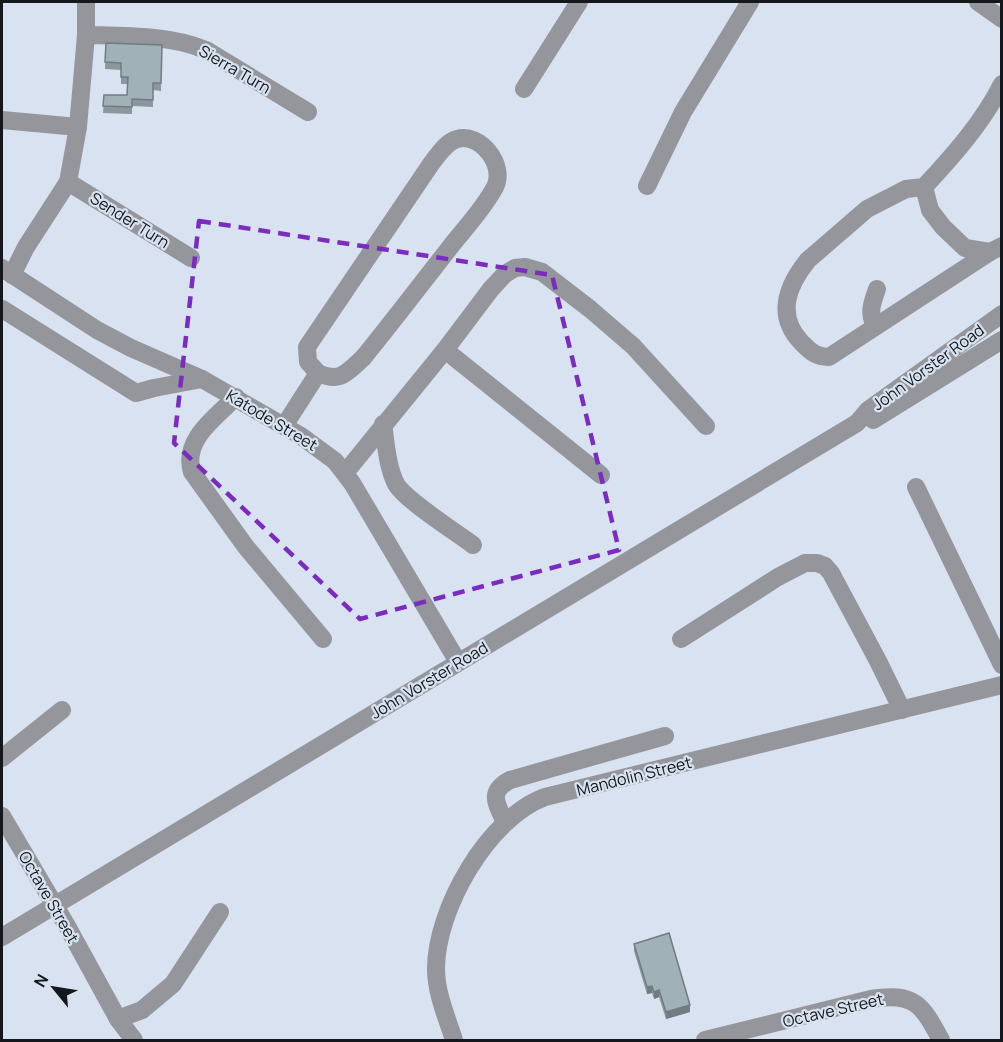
<svg xmlns="http://www.w3.org/2000/svg" width="1003" height="1042" font-family="Manrope,sans-serif">
	<rect width="100%" height="100%" fill="#d8e2f0"/>
	<g fill="none" stroke-linecap="round" stroke-linejoin="round">
		<g stroke="#95959c" stroke-width="18">
			<polyline points="978,2 1002,19"/>
			<path d="M86,35C126,36 170,35 206,50L308,112"/>
			<polyline points="524,89 579,2"/>
			<polyline points="2,120 78,127"/>
			<polyline points="68,182 191,258"/>
			<polyline points="647,186 683,112 750,2"/>
			<polyline points="924,187 930,210 943,227 965,248 990,252 1002,246"/>
			<path d="M990,252L829,357C815,357 810,351 801,342C776,315 787,286 808,260L867,209L906,189L924,187C953,156 983,122 1002,84"/>
			<polyline points="2,268 97,330 131,348 202,379 301,436 335,461 352,483 458,662"/>
			<polyline points="12,275 26,247 68,182 78,127 86,35 86,2"/>
			<polyline points="2,309 136,393 154,388 202,379"/>
			<path d="M875,326C868,313 872,303 877,289"/>
			<polyline points="445,350 601,475"/>
			<path d="M236,397C216,417 182,440 192,472L246,547L323,639"/>
			<polyline points="873,420 1002,340"/>
			<path d="M383,424C386,443 387,466 396,484C405,500 456,532 473,545"/>
			<path d="M284,426L318,373L308,362L307,347L431,164C438,155 446,142 457,139C480,132 506,165 495,187C484,208 466,227 451,246C422,283 393,321 363,358C346,373 341,383 318,373"/>
			<polyline points="345,473 445,350 491,289 505,274 515,268 525,267 542,272 590,309 633,346 706,426"/>
			<polyline points="916,487 1002,665"/>
			<polyline points="681,639 778,577 805,563 817,563 825,566 831,573 878,661 902,710"/>
			<polyline points="2,758 62,710"/>
			<polyline points="2,816 67,926 118,1019 134,1040"/>
			<path d="M505,822C496,803 488,792 510,780L665,736"/>
			<polyline points="2,937 857,423 868,410 1002,314"/>
			<polyline points="118,1019 142,1010 173,984 220,912"/>
			<path d="M454,1040C447,1018 436,993 436,969C436,909 488,818 545,797L1002,685"/>
			<path d="M705,1040L871,999C915,992 922,1005 941,1040"/>
		</g>
	</g>
	<g fill="#8a989e">
		<polygon points="106,43 162,45 161,91 153,90 153,107 132,106 132,114 103,113 104,95 127,95 127,84 121,84 121,70 105,69"/>
		<polygon points="634,944 690,1012 666,1019 659,997 654,999 652,993 647,994 634,951"/>
	</g>
	<g fill="#707c81">
		<polygon points="652,986 652,993 647,994 647,987"/>
		<polygon points="659,990 659,997 654,999 654,992"/>
		<polygon points="690,1005 690,1012 666,1019 666,1012"/>
	</g>
	<g fill="#a0b1b8" stroke="#707c81" stroke-width="1.5">
		<polygon points="106,43 162,45 161,83 153,83 153,100 132,99 132,107 103,106 104,95 127,95 128,77 121,77 121,63 105,62"/>
		<polygon points="669,933 690,1005 666,1012 659,990 654,992 652,986 647,987 634,944"/>
	</g>
	<path fill="none" stroke="#7b2cbf" stroke-width="4.5" stroke-dasharray="12 8" stroke-linejoin="round" d="M199,221L552,275L619,550L360,619L174,443Z"/>
	<g text-anchor="middle" stroke-width="4.5" stroke-linejoin="round" paint-order="stroke">
		<g font-size="16" fill="#14181c" stroke="#d8e2f0">
			<text transform="translate(235 69) rotate(30)" y="6">Sierra Turn</text>
			<text transform="translate(130 220) rotate(32)" y="6">Sender Turn</text>
			<text transform="translate(928 367) rotate(-36)" y="6">John Vorster Road</text>
			<text transform="translate(272 420) rotate(31)" y="6">Katode Street</text>
			<text transform="translate(429 680) rotate(-31)" y="6">John Vorster Road</text>
			<text transform="translate(634 776) rotate(-14)" y="6">Mandolin Street</text>
			<text transform="translate(49 897) rotate(60)" y="6">Octave Street</text>
			<text transform="translate(833 1010) rotate(-13)" y="6">Octave Street</text>
		</g>
	</g>
	<rect width="1003" height="1042" fill="none" stroke="#14181c" stroke-width="6"/>
	<g transform="translate(54 988) rotate(300)" stroke="#d8e2f0" stroke-width="4.5" paint-order="stroke">
	<path d="M0-4.5L10 22L0 15L-10 22Z" fill="#14181c"/>
	<text y="-9" font-size="16" font-weight="bold" text-anchor="middle" fill="#14181c">N</text>
	</g>
</svg>
